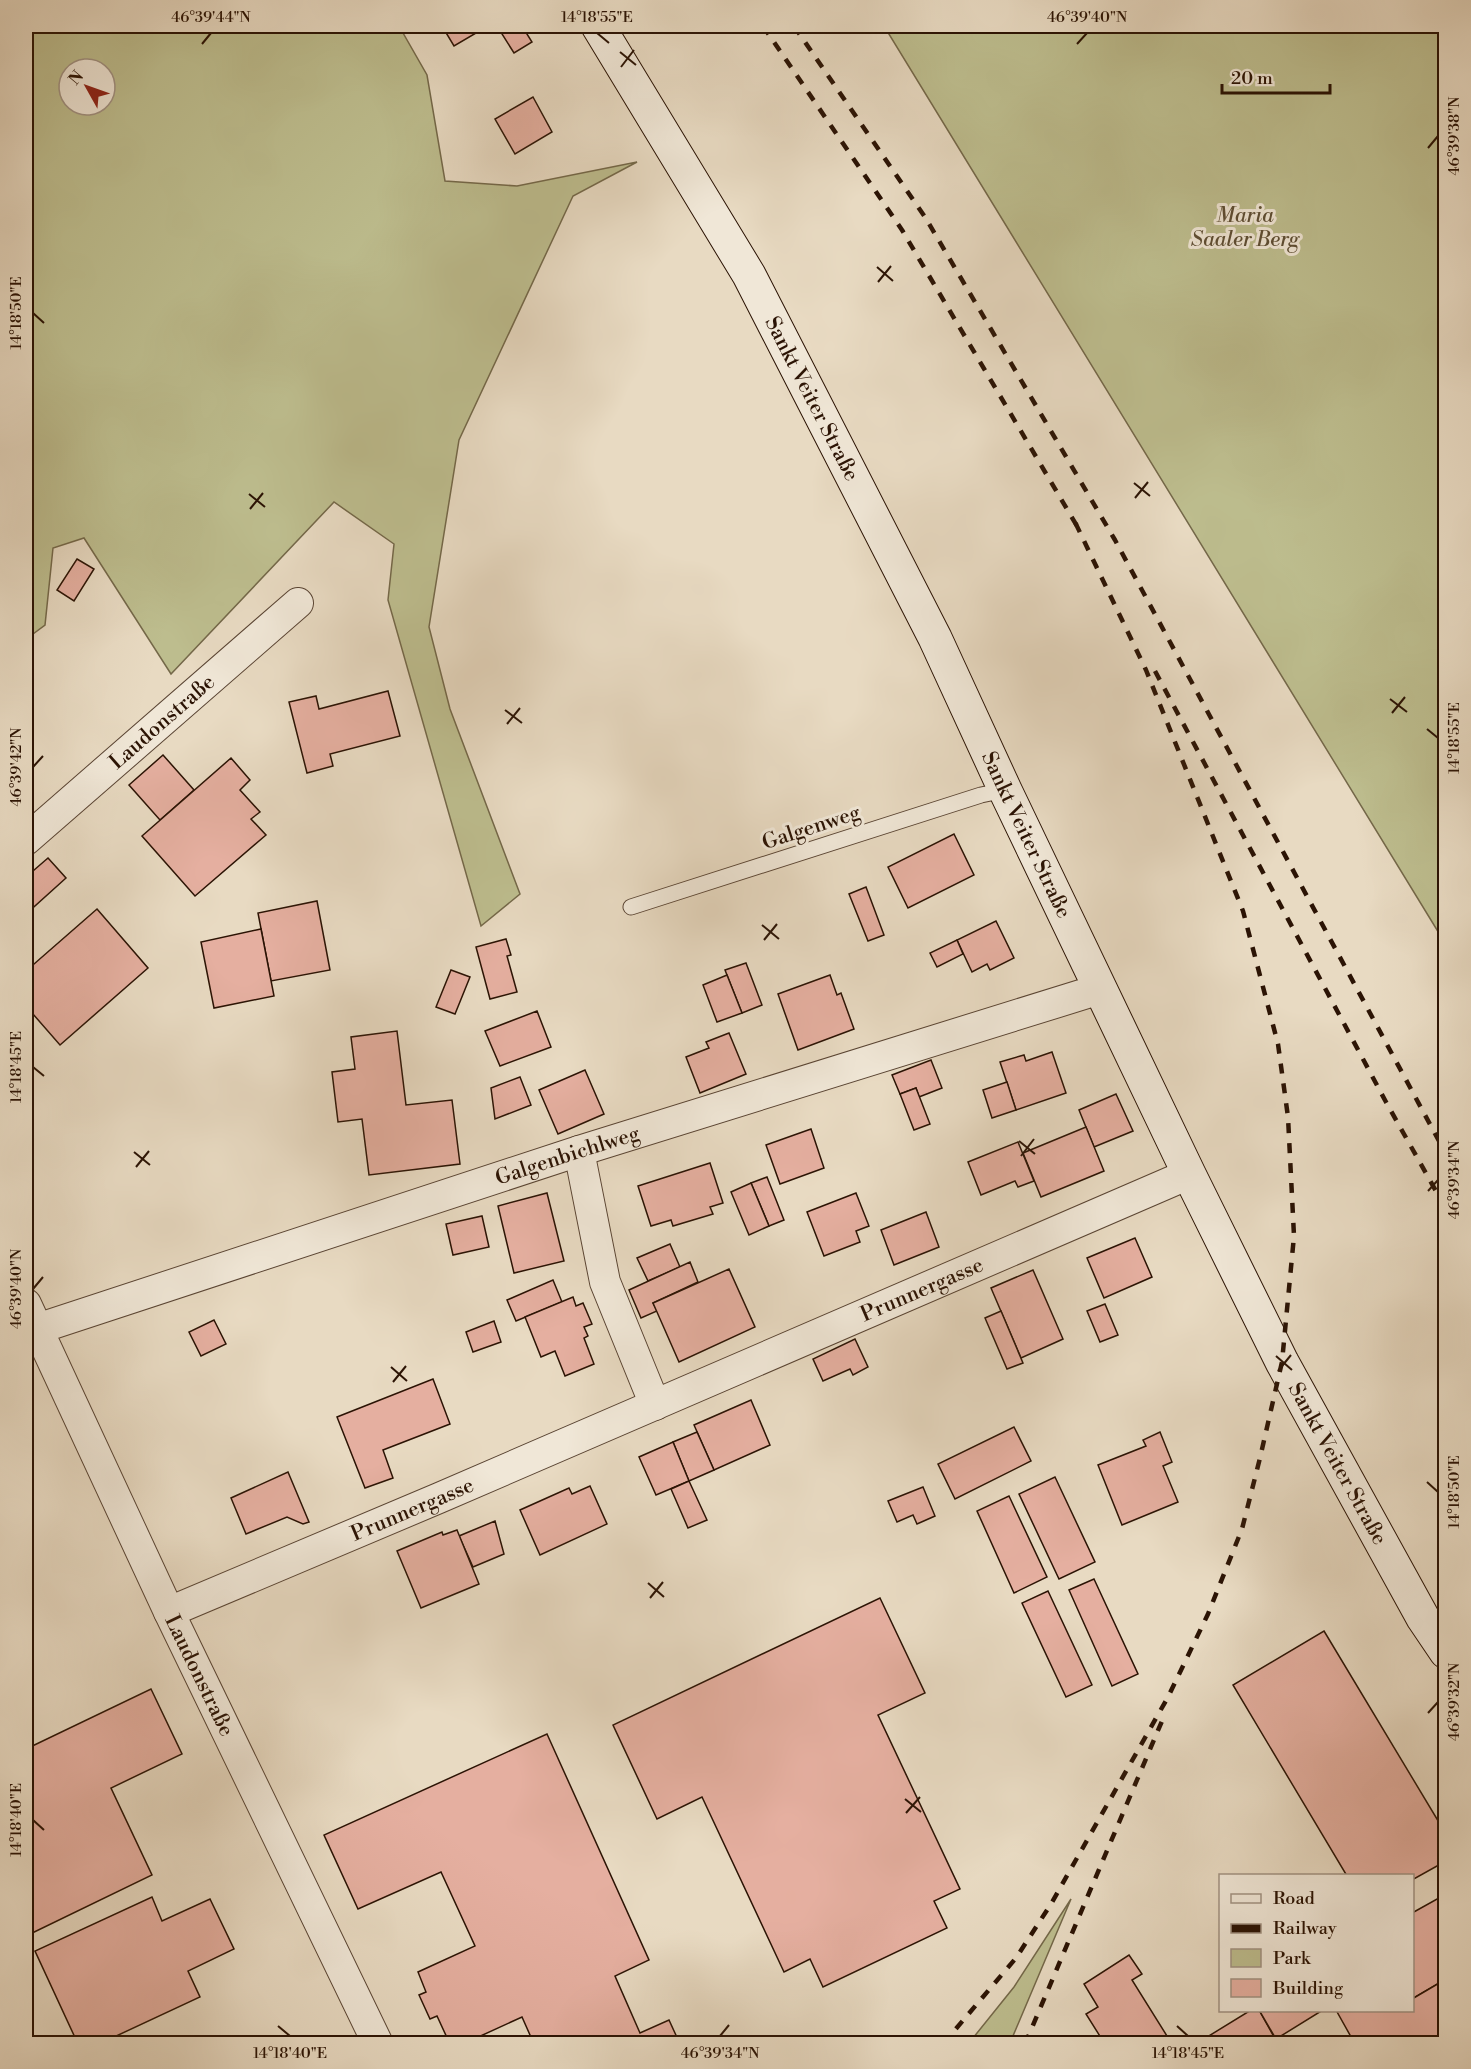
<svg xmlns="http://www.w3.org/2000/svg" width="1471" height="2069" font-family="'Libre Bodoni',serif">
	<rect width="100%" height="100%" fill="#e8dac2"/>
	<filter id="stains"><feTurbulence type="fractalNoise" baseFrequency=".00333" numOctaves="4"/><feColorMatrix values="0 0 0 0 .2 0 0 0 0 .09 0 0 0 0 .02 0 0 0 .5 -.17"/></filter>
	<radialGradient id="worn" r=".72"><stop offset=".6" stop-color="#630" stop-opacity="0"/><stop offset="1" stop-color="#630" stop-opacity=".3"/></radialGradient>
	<g fill="#bdbd8e" stroke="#746849" stroke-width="1.5" fill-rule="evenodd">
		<path d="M26,26H399L427,75L445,181L517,186L637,162L573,196L459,440L429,627L450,709L520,894L481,926L388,600L394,544L334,502L171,674L84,538L53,548L45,625L29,637V800L26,804ZM69,69H105V105H69Z"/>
		<polygon points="884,26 1435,26 1446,47 1445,943"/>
		<polygon points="1071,1899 1010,2043 969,2043 1014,1987"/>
	</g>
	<g fill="#e5afa0" stroke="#2b1304" stroke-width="1.5">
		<polygon points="442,26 488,26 454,46"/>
		<polygon points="497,26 522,26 532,42 514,53"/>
		<polygon points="533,97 552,132 515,154 495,119"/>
		<polygon points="77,559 94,569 74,601 57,590"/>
		<polygon points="388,691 400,736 330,754 333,766 307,773 289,702 316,696 319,709"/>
		<polygon points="163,755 194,790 160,820 129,785"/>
		<polygon points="231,758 250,780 240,790 260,812 251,819 266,835 195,896 142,836"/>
		<polygon points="954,834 974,875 908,908 888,867"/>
		<polygon points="48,858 66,878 26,914 26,877"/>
		<polygon points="866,887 884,935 868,941 849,894"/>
		<polygon points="317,901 330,970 271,981 258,913"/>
		<polygon points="97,909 148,968 60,1045 26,1006 26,971"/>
		<polygon points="996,921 1014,958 990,970 987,964 972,972 957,940"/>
		<polygon points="261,929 274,996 214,1008 201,942"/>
		<polygon points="506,939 511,955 507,956 517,992 490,999 476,947"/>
		<polygon points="957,940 963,954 937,967 930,953"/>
		<polygon points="746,963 762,1005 742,1013 725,970"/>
		<polygon points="451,970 470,977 455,1014 436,1007"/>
		<polygon points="727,975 742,1013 717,1022 703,985"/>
		<polygon points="830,975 837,995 841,993 854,1029 798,1050 778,994"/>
		<polygon points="537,1011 551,1047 500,1066 485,1031"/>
		<polygon points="397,1031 406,1105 452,1100 460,1164 369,1175 362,1119 338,1122 332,1072 355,1069 351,1037"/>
		<polygon points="729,1033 746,1074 700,1093 686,1057 709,1048 706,1042"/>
		<polygon points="1052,1052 1066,1093 1016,1110 1000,1062 1024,1055 1026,1061"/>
		<polygon points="931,1060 942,1088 919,1097 916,1088 900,1094 892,1075"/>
		<polygon points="585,1070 604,1114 558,1134 539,1090"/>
		<polygon points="520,1077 531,1105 495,1119 491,1088"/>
		<polygon points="1007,1082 1016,1110 992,1118 983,1090"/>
		<polygon points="916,1088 930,1124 914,1130 900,1094"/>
		<polygon points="1116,1094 1133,1131 1094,1147 1079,1110"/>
		<polygon points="1086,1127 1104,1171 1041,1197 1023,1153"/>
		<polygon points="811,1129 824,1168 780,1184 766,1145"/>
		<polygon points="1018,1142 1034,1181 1018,1187 1015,1181 981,1195 968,1162"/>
		<polygon points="710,1163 723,1203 710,1207 713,1214 673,1226 671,1220 651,1226 638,1186"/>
		<polygon points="767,1177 784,1220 769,1226 751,1183"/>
		<polygon points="751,1183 769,1226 749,1235 731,1192"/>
		<polygon points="547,1193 564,1261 514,1273 498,1206"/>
		<polygon points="856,1193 869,1226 856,1231 860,1242 824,1256 807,1212"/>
		<polygon points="926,1212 939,1247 894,1265 881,1230"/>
		<polygon points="482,1216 489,1247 453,1255 446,1224"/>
		<polygon points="1135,1238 1152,1277 1104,1298 1087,1258"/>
		<polygon points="670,1244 680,1267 648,1281 637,1258"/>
		<polygon points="690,1262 698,1282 653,1303 657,1311 641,1318 629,1290"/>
		<polygon points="729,1269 755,1327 679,1362 653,1303"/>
		<polygon points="1033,1270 1063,1339 1021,1358 991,1288"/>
		<polygon points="553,1280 562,1302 516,1321 507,1300"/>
		<polygon points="573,1297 576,1306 583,1303 592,1324 584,1327 588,1336 584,1338 594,1364 565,1376 555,1351 541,1357 525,1317"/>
		<polygon points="1105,1304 1118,1335 1100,1342 1087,1311"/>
		<polygon points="1001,1311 1023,1363 1007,1369 985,1318"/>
		<polygon points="214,1320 226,1344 201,1356 189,1332"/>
		<polygon points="494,1321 501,1342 473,1352 466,1332"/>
		<polygon points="855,1339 868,1367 853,1375 850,1369 823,1381 813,1359"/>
		<polygon points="433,1379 450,1424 383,1450 393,1478 365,1488 337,1417"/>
		<polygon points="751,1400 770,1445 714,1470 694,1425"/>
		<polygon points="1014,1427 1031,1461 955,1499 938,1464"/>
		<polygon points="697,1432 714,1470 689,1481 673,1442"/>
		<polygon points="1160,1432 1172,1462 1163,1466 1178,1502 1122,1525 1098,1465 1146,1446 1143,1440"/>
		<polygon points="673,1442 689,1481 656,1495 639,1457"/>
		<polygon points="288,1472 309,1522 303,1524 287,1517 246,1534 231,1498"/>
		<polygon points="1055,1477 1095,1562 1059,1579 1019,1494"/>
		<polygon points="689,1481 707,1520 688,1528 671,1489"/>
		<polygon points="590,1486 607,1524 540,1555 520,1510 569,1488 572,1494"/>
		<polygon points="923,1487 935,1516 917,1524 913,1515 897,1522 888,1501"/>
		<polygon points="1009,1496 1047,1577 1014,1593 977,1511"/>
		<polygon points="495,1521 504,1554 473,1567 459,1536"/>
		<polygon points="457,1530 479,1584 421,1608 397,1551 442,1532 443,1535"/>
		<polygon points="1094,1579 1138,1674 1112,1686 1069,1590"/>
		<polygon points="1048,1591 1092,1685 1066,1697 1022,1603"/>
		<polygon points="880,1598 925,1693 878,1715 960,1889 934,1901 947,1928 823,1987 810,1959 784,1972 702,1797 657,1819 613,1725"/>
		<polygon points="1324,1631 1446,1834 1446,1861 1412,1880 1412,1876 1347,1876 1233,1685"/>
		<polygon points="151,1689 182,1754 111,1788 152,1875 26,1936 26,1749"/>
		<polygon points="547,1734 649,1960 615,1976 640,2033 669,2020 680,2044 534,2044 522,2017 463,2044 445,2044 449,2042 437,2016 430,2019 419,1995 426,1992 418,1972 475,1946 441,1872 358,1909 324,1835"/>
		<polygon points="1446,1894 1446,1979 1412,1999 1412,1913"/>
		<polygon points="152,1897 162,1921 210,1899 234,1949 188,1971 200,1997 99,2044 78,2044 35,1951"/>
		<polygon points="1129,1955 1142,1974 1132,1980 1167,2036 1155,2044 1099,2044 1103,2041 1086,2014 1098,2007 1084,1984"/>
		<polygon points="1446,1979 1446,2044 1355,2044 1336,2010 1412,2010 1412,1999"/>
		<polygon points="1251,2010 1259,2010 1278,2044 1200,2044 1199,2042"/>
		<polygon points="1259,2010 1323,2010 1276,2039"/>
	</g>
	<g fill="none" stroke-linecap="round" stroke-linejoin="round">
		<defs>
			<polyline id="lane" points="631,907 981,795 1005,790"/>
			<g id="street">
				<path id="s1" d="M26,840L298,603"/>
				<polyline points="579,1151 605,1282 655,1405"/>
				<path id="s2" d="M26,1304L169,1612L378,2044"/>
				<path id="s3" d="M37,1329L579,1151L1100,989"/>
				<path id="s4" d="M169,1612L439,1498L1189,1174"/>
			</g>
			<g id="secondary">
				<path id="s5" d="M598,26L749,275L935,638L1005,790L1189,1174L1282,1362L1423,1618L1446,1652"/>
			</g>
		</defs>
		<use href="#lane" stroke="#5a4534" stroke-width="17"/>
		<use href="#street" stroke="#5a4534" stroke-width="32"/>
		<use href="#secondary" stroke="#2b1304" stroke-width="35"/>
		<use href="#lane" stroke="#f0e7d7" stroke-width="15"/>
		<use href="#street" stroke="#f0e7d7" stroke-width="30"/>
		<use href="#secondary" stroke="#f0e7d7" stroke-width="33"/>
		<g stroke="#2b1304" stroke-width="4.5" stroke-dasharray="10 10" stroke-linecap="butt">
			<polyline points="763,26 902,230 1077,526"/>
			<polyline points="794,26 925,217 1115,540 1446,1154"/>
			<polyline points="1155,671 1386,1102 1446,1209"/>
			<polyline points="943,2044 1016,1958 1051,1904 1168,1697 1208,1614 1242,1529 1260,1458 1282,1362 1294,1236 1288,1117 1278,1044 1243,911 1146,670 1074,520"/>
			<polyline points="1025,2044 1162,1721"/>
		</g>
	</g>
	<path fill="none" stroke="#2b1304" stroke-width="2" d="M597,33L609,43M202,44L211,33M1077,44L1087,33M620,52L636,65M621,67L634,50M1428,148L1438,136M877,267L893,281M878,282L891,266M33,313L44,323M1134,483L1150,496M249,494L265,507M1135,498L1148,482M250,509L263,493M1390,699L1407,712M505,710L522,723M1392,713L1405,697M507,724L520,708M1427,729L1438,738M33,767L43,756M762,925L779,939M764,940L777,924M33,1067L44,1076M1019,1141L1035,1154M134,1152L150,1165M1021,1156L1034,1139M136,1167L149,1151M1428,1191L1438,1180M33,1289L43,1277M1276,1356L1292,1370M391,1367L407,1381M1278,1371L1291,1355M393,1382L406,1366M1427,1482L1438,1492M648,1583L664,1597M650,1598L663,1582M1428,1713L1438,1702M905,1799L921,1812M906,1813L920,1797M33,1820L44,1830M278,2026L290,2036M1177,2026L1188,2036M720,2036L729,2025"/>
	<g text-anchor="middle" stroke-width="6" stroke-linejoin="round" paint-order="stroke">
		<g font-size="21" font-style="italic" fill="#5e4e34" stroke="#f0e7d7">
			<text x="1245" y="222">Maria<tspan x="1245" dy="24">Saaler Berg</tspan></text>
		</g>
		<g font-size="21" fill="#2b1304" stroke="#f0e7d7">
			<text dy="7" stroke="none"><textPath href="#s5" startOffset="430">Sankt Veiter Straße</textPath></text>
			<text dy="7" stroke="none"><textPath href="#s1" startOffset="180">Laudonstraße</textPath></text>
			<text transform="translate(811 827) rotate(-18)" y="7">Galgenweg</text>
			<text dy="7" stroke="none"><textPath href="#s5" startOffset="916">Sankt Veiter Straße</textPath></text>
			<text dy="7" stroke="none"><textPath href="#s3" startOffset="558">Galgenbichlweg</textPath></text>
			<text dy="7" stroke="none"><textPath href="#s4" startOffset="819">Prunnergasse</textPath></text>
			<text dy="7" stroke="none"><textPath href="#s5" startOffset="1618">Sankt Veiter Straße</textPath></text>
			<text dy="7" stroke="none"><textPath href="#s4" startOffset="264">Prunnergasse</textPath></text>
			<text dy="7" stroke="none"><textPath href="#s2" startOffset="410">Laudonstraße</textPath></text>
		</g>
	</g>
	<rect width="1471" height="2069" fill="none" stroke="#e8dac2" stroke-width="66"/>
	<rect x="1219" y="1874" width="195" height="138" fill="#f0e7d7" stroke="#a19283" stroke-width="1.5"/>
	<rect x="1231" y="1894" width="30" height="9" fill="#f0e7d7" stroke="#a19283" stroke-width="1.5"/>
	<text x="1273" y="1904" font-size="18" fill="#2b1304">Road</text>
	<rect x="1231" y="1924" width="30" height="9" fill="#2b1304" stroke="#a19283" stroke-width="1.5"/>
	<text x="1273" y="1934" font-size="18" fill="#2b1304">Railway</text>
	<rect x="1231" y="1949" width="30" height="18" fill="#bdbd8e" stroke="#a19283" stroke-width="1.5"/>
	<text x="1273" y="1964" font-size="18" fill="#2b1304">Park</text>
	<rect x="1231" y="1979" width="30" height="18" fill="#e5afa0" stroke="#a19283" stroke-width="1.5"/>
	<text x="1273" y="1994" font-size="18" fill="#2b1304">Building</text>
	<g transform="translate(87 87) rotate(310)"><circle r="28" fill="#f0e7d7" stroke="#a19283" stroke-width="1.5"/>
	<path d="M0-4.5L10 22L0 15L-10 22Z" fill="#8f2418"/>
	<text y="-9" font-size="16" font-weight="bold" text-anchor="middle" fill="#2b1304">N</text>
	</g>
	<path d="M1222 84v9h108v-9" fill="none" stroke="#2b1304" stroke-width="3"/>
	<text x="1231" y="84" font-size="18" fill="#2b1304" stroke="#f0e7d7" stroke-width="4.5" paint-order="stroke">20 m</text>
	<rect x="33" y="33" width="1405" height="2003" fill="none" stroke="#2b1304" stroke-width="2"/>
	<g font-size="15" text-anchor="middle" fill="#2b1304">
		<text x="211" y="22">46°39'44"N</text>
		<text x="597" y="22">14°18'55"E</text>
		<text x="1087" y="22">46°39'40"N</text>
		<text transform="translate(1454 136) rotate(-90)" y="5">46°39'38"N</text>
		<text transform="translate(16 313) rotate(-90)" y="5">14°18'50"E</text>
		<text transform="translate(1454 738) rotate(-90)" y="5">14°18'55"E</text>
		<text transform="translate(16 767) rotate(-90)" y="5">46°39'42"N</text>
		<text transform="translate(16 1067) rotate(-90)" y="5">14°18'45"E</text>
		<text transform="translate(1454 1180) rotate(-90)" y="5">46°39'34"N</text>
		<text transform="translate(16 1289) rotate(-90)" y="5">46°39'40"N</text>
		<text transform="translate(1454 1492) rotate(-90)" y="5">14°18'50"E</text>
		<text transform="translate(1454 1702) rotate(-90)" y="5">46°39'32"N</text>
		<text transform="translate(16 1820) rotate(-90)" y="5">14°18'40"E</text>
		<text x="290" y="2058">14°18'40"E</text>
		<text x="720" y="2058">46°39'34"N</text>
		<text x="1188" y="2058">14°18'45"E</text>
	</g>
	<rect width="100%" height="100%" filter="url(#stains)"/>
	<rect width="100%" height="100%" fill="url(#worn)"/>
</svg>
